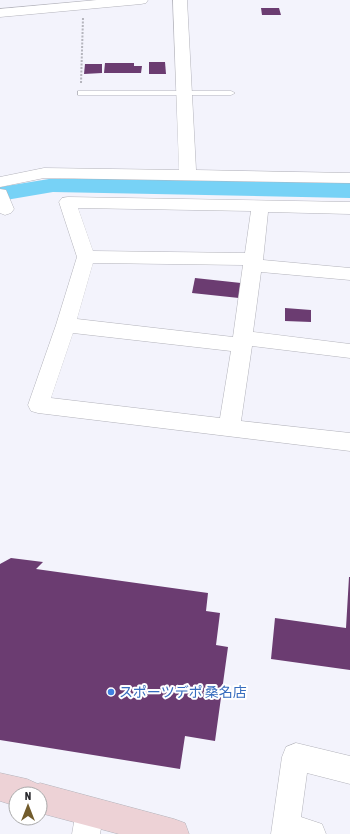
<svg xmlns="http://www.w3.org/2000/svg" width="350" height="834" font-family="'Asap Condensed','Noto Sans JP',sans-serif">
	<rect width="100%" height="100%" fill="#f3f3fc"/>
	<polygon fill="#77d2f6" points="49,179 195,179 350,183 350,198 53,192 0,201 0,187"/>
	<g fill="#6b3c71">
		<polygon points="261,8 279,8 281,15 262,15"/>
		<polygon points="149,62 165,62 166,74 149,74"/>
		<polygon points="105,63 134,63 134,66 142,66 141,73 104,73"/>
		<polygon points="85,64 102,64 102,73 84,74"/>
		<polygon points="195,278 241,283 239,298 192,293"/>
		<polygon points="285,308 311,310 311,322 285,321"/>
		<polygon points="11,558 43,562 36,569 208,593 206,611 220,613 216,645 228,647 215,741 185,736 180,769 0,740 0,564"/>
		<polygon points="349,577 350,577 350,670 271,659 275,618 346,628"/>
	</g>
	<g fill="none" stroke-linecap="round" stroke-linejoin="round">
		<defs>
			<polygon id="lane" points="78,91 231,91 235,93 231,95 78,95"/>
			<g id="street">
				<polygon points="97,0 148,0 146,3 141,4 0,17 0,9"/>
				<polygon points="173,0 187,0 196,170 350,173 350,183 44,178 0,187 0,177 44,168 179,170"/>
				<polygon points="0,189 6,190 14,209 11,213 5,215 0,213"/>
				<path d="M68,197L350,202V214L268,212L263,260L350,268V280L261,272L253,332L350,344V358L252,346L241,421L350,433V451L38,413L31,411L28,405L56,325L77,257L59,202L62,198ZM78,208L251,211L245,253L93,251ZM93,263L243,265L233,337L77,319ZM73,333L231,351L220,418L51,398Z"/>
				<polygon points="296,743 350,756 350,784 307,773 301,817 322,824 326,834 271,834 282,757 286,747"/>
				<polygon points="90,797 100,801 104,811 100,834 72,834 76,811 80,801"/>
			</g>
			<polygon id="secondary" points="0,773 27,779 38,784 40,783 174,819 185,823 189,834 119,834 40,813 40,794 16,794 16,806 0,801"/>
		</defs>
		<use href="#lane" stroke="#b3b3bb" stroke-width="1"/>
		<use href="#street" stroke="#b3b3bb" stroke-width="1"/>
		<use href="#secondary" stroke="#b3b3bb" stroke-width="1"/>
		<polyline stroke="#b5b5bd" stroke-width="2" stroke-dasharray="2 1.5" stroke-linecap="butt" points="81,83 83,18"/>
		<use href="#lane" fill="#fff" fill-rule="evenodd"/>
		<use href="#street" fill="#fff" fill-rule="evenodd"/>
		<use href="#secondary" fill="#edd2d6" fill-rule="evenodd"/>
	</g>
	<circle fill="#3f7fe0" stroke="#fff" stroke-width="1.5" cx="111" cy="692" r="4"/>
	<g text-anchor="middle" stroke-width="4" stroke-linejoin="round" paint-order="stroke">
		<g font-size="14" fill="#366cbe" stroke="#fff" text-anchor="start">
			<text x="119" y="697">スポーツデポ 桑名店</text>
		</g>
	</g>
	<g transform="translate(28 806)"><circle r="19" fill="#ffffff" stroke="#aaaaab"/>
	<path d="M0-3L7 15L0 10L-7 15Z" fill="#725c2c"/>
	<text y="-6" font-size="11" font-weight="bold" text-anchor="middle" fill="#2a2a2e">N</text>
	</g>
</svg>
